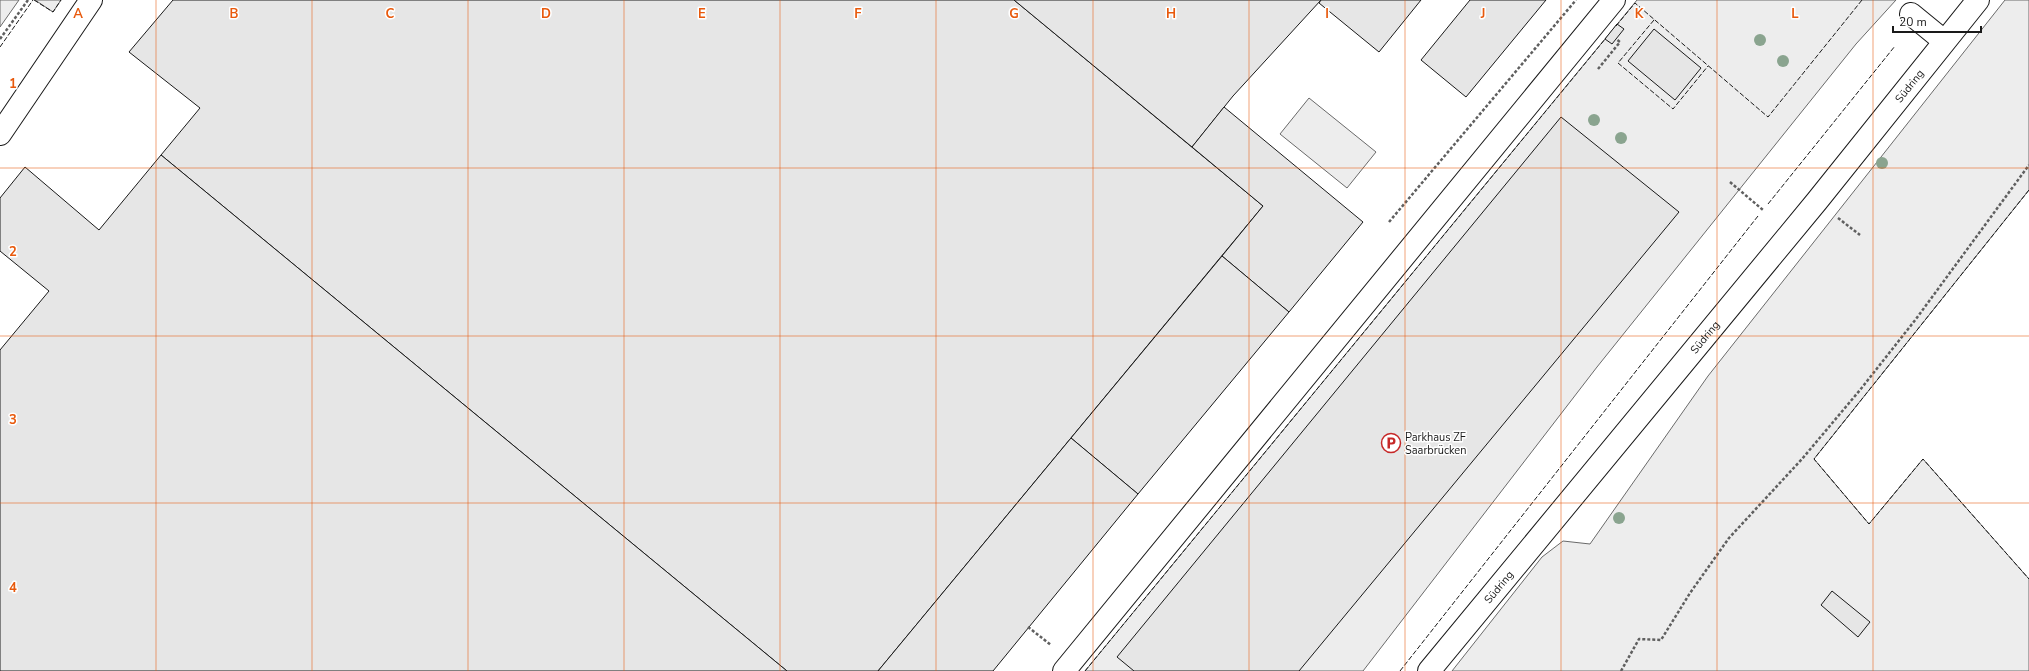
<svg xmlns="http://www.w3.org/2000/svg" width="2029" height="671" font-family="'Nunito Sans',sans-serif">
	<rect width="100%" height="100%" fill="#fff"/>
	<g fill="#ededed" stroke="#6a6a6a">
		<polygon points="0,0 19,0 0,27"/>
		<polygon points="35,0 61,0 53,12"/>
		<polygon points="1637,0 1896,0 1856,44 1597,367 1363,671 1085,671"/>
		<polygon points="2005,0 2029,0 2029,190 1814,459 1869,524 1923,459 2029,579 2029,671 1452,671 1542,557 1563,541 1590,544 1708,376"/>
		<polygon points="1309,98 1376,152 1347,188 1280,134"/>
	</g>
	<g fill="#e6e6e6" stroke="#1a1a1a">
		<polygon points="173,0 1014,0 1263,206 878,671 787,671 161,155 200,108 129,52"/>
		<polygon points="1014,0 1321,0 1233,96 1192,147"/>
		<polygon points="1321,0 1421,0 1379,52 1319,3"/>
		<polygon points="1470,0 1546,0 1466,97 1421,60"/>
		<polygon points="1617,24 1624,29 1612,44 1605,39"/>
		<polygon points="1654,29 1701,68 1675,100 1628,61"/>
		<polygon points="1224,107 1363,222 1289,312 1222,256 1263,206 1192,147"/>
		<polygon points="1561,117 1679,212 1299,671 1134,671 1117,657"/>
		<polygon points="161,155 787,671 0,671 0,350 49,291 0,251 0,198 25,167 99,230"/>
		<polygon points="1222,256 1289,312 1138,494 1071,438"/>
		<polygon points="1071,438 1138,494 993,671 878,671"/>
		<polygon points="1832,591 1870,622 1858,637 1821,605"/>
	</g>
	<g fill="none" stroke-linecap="round" stroke-linejoin="round">
		<defs>
			<g id="minor">
				<polyline points="1911,14 1944,41"/>
				<polyline points="0,134 91,0"/>
				<polyline points="1064,671 1614,0"/>
				<path id="s1" d="M1429,671L1817,201L1978,0"/>
			</g>
		</defs>
		<use href="#minor" stroke="#1a1a1a" stroke-width="24"/>
		<g stroke="#5f5f5f" stroke-width="2.5" stroke-dasharray="3 2" stroke-linecap="butt">
			<polyline points="0,39 28,0"/>
			<polyline points="1598,69 1620,42 1616,39"/>
			<polyline points="1730,182 1763,210"/>
			<polyline points="1838,218 1860,235"/>
			<polyline points="1389,222 1576,0"/>
			<polyline points="1028,627 1051,645"/>
			<polyline points="1621,671 1639,639 1661,640 1690,593 1729,538 1802,459 1860,390 1916,319 2029,165"/>
		</g>
		<use href="#minor" stroke="#fff" stroke-width="22"/>
		<g stroke="#1a1a1a" stroke-width="1" stroke-dasharray="5 2" stroke-linecap="butt">
			<polyline points="34,0 53,12 61,0"/>
			<polyline points="1654,20 1618,63 1673,109 1708,66"/>
			<polyline points="1616,26 1635,3 1768,117 1862,0"/>
			<polyline points="0,47 33,0"/>
			<polyline points="2029,190 1814,459 1869,524 1923,459 2029,579"/>
			<polyline points="1768,204 1895,46"/>
			<polyline points="1085,671 1606,38"/>
			<polyline points="1400,671 1758,216"/>
		</g>
	</g>
	<g fill="#8aa48f">
		<circle cx="1760" cy="40" r="6"/>
		<circle cx="1783" cy="61" r="6"/>
		<circle cx="1594" cy="120" r="6"/>
		<circle cx="1621" cy="138" r="6"/>
		<circle cx="1882" cy="163" r="6"/>
		<circle cx="1619" cy="518" r="6"/>
	</g>
	<path fill="none" stroke="#e8590c" stroke-width="1" stroke-opacity="0.55" d="M156,0V671M312,0V671M468,0V671M624,0V671M780,0V671M936,0V671M1093,0V671M1249,0V671M1405,0V671M1561,0V671M1717,0V671M1873,0V671M0,168H2029M0,336H2029M0,503H2029"/>
	<defs>
		<symbol id="parking-ring" viewBox="-11 -11 22 22"><circle r="9.5" fill="#fff" stroke="#c62828" stroke-width="1.5"/><path d="M-3.5-5.5H1a3.5 3.5 0 0 1 0 7H-1V5.5H-3.5ZM-1-3.4V-.6H.8a1.4 1.4 0 0 0 0-2.8Z" fill="#c62828"/></symbol>
	</defs>
	<g fill-rule="evenodd">
		<use href="#parking-ring" x="1380" y="432" width="22" height="22"/>
	</g>
	<g text-anchor="middle" stroke-width="3" stroke-linejoin="round" paint-order="stroke">
		<g font-size="11" fill="#1a1a1a" stroke="#fff">
			<text dy="4" stroke="none"><textPath href="#s1" startOffset="757">Südring</textPath></text>
			<text dy="4" stroke="none"><textPath href="#s1" startOffset="433">Südring</textPath></text>
			<text dy="4" stroke="none"><textPath href="#s1" startOffset="109">Südring</textPath></text>
		</g>
		<g font-size="11" fill="#1a1a1a" stroke="#fff" text-anchor="start">
			<text x="1405" y="441">Parkhaus ZF<tspan x="1405" dy="13">Saarbrücken</tspan></text>
		</g>
	</g>
	<g font-size="13" text-anchor="middle" font-weight="bold" fill="#e8590c" stroke="#fff" stroke-width="3" stroke-linejoin="round" paint-order="stroke">
		<text x="78" y="18">A</text>
		<text x="234" y="18">B</text>
		<text x="390" y="18">C</text>
		<text x="546" y="18">D</text>
		<text x="702" y="18">E</text>
		<text x="858" y="18">F</text>
		<text x="1014" y="18">G</text>
		<text x="1171" y="18">H</text>
		<text x="1327" y="18">I</text>
		<text x="1483" y="18">J</text>
		<text x="1639" y="18">K</text>
		<text x="1795" y="18">L</text>
		<text x="13" y="88">1</text>
		<text x="13" y="256">2</text>
		<text x="13" y="424">3</text>
		<text x="13" y="592">4</text>
	</g>
	<path d="M1893 26v6h88v-6" fill="none" stroke="#1a1a1a" stroke-width="2"/>
	<text x="1899" y="26" font-size="12" fill="#1a1a1a" stroke="#ffffff" stroke-width="3" paint-order="stroke">20 m</text>
</svg>
